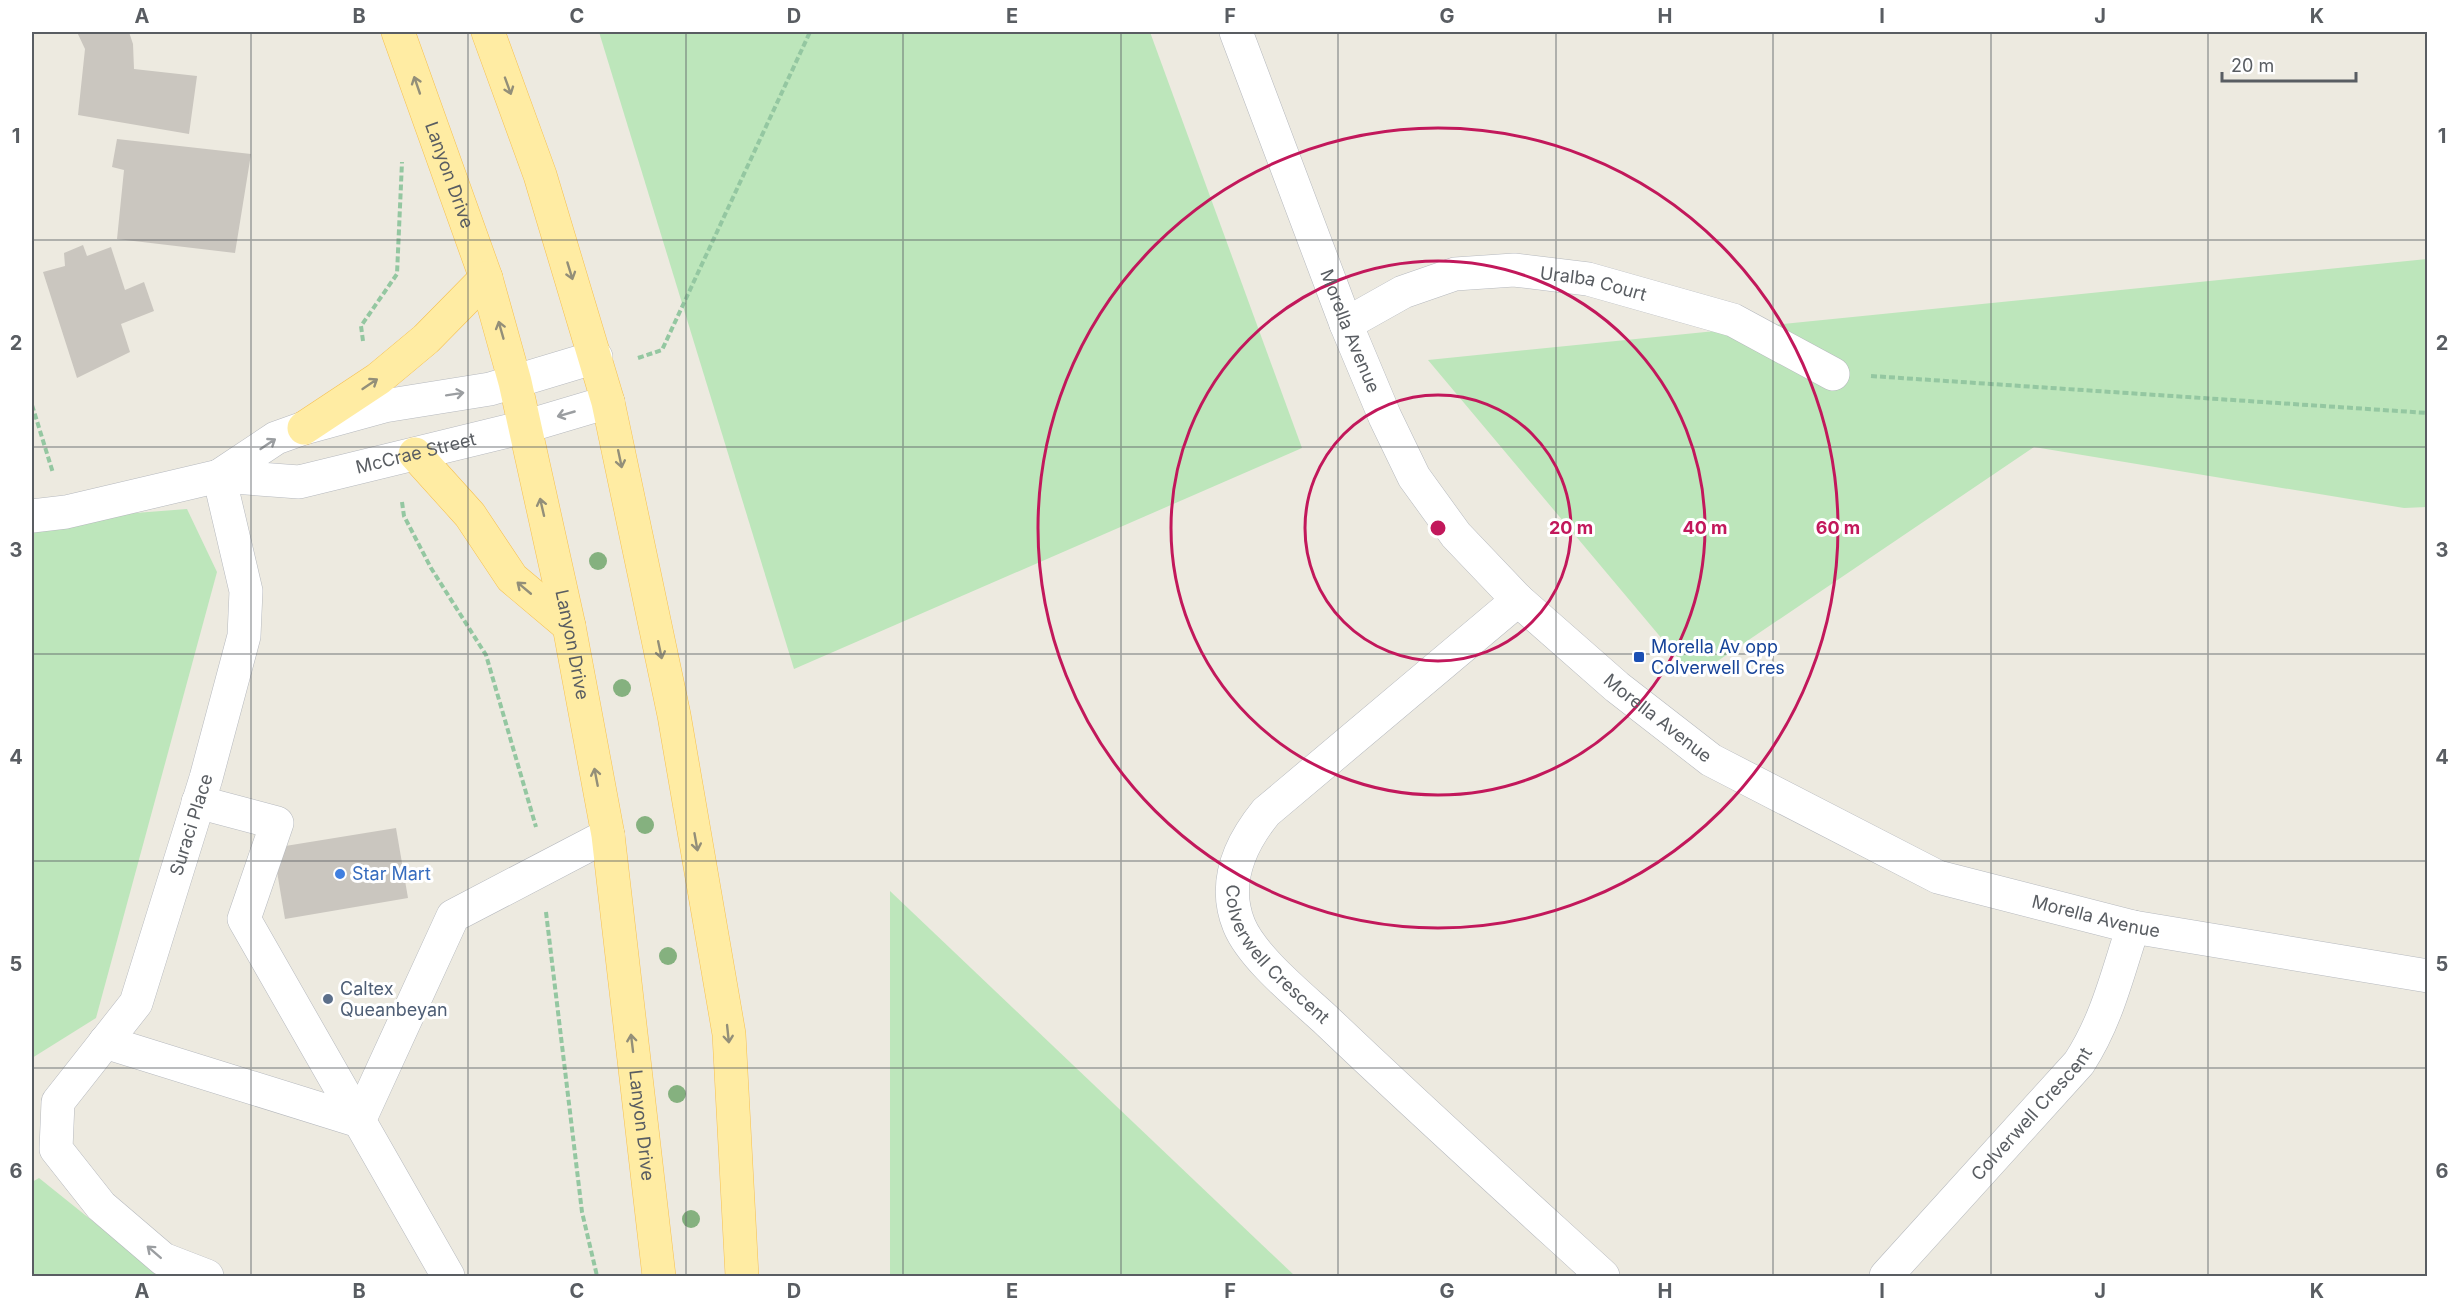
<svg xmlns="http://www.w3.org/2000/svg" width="2459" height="1308" font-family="Inter,sans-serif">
	<rect width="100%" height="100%" fill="#edeae0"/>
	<g fill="#bde6bb">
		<polygon points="599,32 1150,32 1302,448 794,669"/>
		<polygon points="2427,259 2427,507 2404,508 2034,447 1694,677 1428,360"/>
		<polygon points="187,509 217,572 96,1018 32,1058 32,521"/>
		<polygon points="890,891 1295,1276 890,1276"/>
		<polygon points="39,1178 161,1276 32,1276 32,1182"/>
	</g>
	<g fill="#cac6bf">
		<polygon points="77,32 129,32 133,44 134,69 197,76 189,134 78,115 85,49"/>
		<polygon points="117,139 251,154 235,253 117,239 124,170 112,167"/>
		<polygon points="83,245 87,256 111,247 125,290 144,282 154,311 121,324 130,352 77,378 43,272 65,266 64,253"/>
		<polygon points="396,828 408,898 285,919 273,848"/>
	</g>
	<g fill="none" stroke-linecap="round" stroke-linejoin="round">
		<defs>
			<g id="minor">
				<path id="s1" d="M1236,32L1346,324L1385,417L1414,477L1456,535L1518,600L1617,687L1711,760L1938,877L2133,927L2428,976"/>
				<path id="s2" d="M1346,324L1403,292L1455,274L1514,270L1588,279L1733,320L1833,374"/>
				<polyline points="219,476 276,438 304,428 384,406 490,389 596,357"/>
				<path id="s3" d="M32,516L66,512L219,476L299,482L524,427L608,402"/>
				<path id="s4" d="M1518,600L1266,812C1240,844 1222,883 1239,925C1252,957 1299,995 1325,1019C1416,1106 1510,1191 1603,1276"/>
				<polyline points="198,802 277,823 244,919 448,1276"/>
				<polyline points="105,1042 359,1121"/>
				<polyline points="359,1121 453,916 608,835"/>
				<path id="s5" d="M207,1276L163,1259L101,1206L56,1149L58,1102L136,1003L206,778L244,636L246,591L219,476"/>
				<path id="s6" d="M1886,1276L2079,1063C2107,1020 2117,975 2133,927"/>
			</g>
			<g id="major">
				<path id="s7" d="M398,32L486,278L515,382L569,626L608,835L659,1276"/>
				<polyline points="488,32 540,175 608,402 674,715 729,1034 742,1276"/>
				<polyline points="304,428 378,379 426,339 486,278"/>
				<polyline points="415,454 470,515 512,578 569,626"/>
			</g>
		</defs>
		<use href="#minor" stroke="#b6b9be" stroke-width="34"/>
		<use href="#major" stroke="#f6c050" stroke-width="34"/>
		<g stroke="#94c7a1" stroke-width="4" stroke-dasharray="6 3" stroke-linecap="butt">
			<polyline points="363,341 361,326 397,274 402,162"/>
			<polyline points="638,358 662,350 810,32"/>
			<polyline points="1871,376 2428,413"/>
			<polyline points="32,405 53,473"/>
			<polyline points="402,502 404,516 431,568 486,655 536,827"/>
			<polyline points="546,912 582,1212 597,1276"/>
		</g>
		<use href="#minor" stroke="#fff" stroke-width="33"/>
		<use href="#major" stroke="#ffeca3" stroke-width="33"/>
	</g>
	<g fill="#85b17f">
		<circle cx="598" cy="561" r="9"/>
		<circle cx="622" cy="688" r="9"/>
		<circle cx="645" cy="825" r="9"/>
		<circle cx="668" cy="956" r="9"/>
		<circle cx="677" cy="1094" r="9"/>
		<circle cx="691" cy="1219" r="9"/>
	</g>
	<defs><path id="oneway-shaft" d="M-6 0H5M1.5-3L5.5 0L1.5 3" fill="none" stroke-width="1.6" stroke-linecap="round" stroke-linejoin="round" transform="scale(1.5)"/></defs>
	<g stroke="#938f79">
		<use href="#oneway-shaft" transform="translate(417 85) rotate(-109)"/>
		<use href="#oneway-shaft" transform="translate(508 86) rotate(70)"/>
		<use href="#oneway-shaft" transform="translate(570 271) rotate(73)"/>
		<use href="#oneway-shaft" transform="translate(501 330) rotate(-106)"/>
		<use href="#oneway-shaft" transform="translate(370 384) rotate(-34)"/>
		<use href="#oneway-shaft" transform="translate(620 459) rotate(78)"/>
		<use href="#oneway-shaft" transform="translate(542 507) rotate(-103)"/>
		<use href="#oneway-shaft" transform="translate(524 588) rotate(-140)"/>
		<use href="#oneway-shaft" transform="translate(660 650) rotate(78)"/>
		<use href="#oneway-shaft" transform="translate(596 777) rotate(-101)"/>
		<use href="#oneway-shaft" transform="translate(696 842) rotate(80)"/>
		<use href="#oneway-shaft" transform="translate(728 1034) rotate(84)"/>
		<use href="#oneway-shaft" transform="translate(632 1043) rotate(-97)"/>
	</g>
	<g stroke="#9b9ea1">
		<use href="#oneway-shaft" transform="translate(455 394) rotate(-9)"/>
		<use href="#oneway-shaft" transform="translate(566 414) rotate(164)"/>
		<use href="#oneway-shaft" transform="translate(268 444) rotate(-34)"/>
		<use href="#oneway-shaft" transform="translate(154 1252) rotate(-139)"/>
	</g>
	<path fill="none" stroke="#595d62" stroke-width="1.5" stroke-opacity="0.55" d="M251,32V1276M468,32V1276M686,32V1276M903,32V1276M1121,32V1276M1338,32V1276M1556,32V1276M1773,32V1276M1991,32V1276M2208,32V1276M32,240H2428M32,447H2428M32,654H2428M32,861H2428M32,1068H2428"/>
	<g fill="none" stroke="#c2185b" stroke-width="3">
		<circle cx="1438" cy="528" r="133"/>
		<circle cx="1438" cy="528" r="267"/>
		<circle cx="1438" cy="528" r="400"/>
	</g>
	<rect fill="#1a4fb4" stroke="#fff" stroke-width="2" x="1633" y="651" width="12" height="12" rx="3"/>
	<circle fill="#3f7fe0" stroke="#fff" stroke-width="2" cx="340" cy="874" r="6"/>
	<circle fill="#5c6f8a" stroke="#fff" stroke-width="2" cx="328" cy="999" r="6"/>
	<g text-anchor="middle" stroke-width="6" stroke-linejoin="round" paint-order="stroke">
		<g font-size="18" fill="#595d62" stroke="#fff">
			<text dy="6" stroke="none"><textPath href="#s7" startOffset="152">Lanyon Drive</textPath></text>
			<text dy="6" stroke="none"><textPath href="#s2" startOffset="260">Uralba Court</textPath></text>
			<text dy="6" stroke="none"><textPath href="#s1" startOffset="320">Morella Avenue</textPath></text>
			<text dy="6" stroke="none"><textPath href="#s3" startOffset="392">McCrae Street</textPath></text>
			<text dy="6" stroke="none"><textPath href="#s7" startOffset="638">Lanyon Drive</textPath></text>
			<text dy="6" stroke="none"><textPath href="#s1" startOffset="824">Morella Avenue</textPath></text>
			<text dy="6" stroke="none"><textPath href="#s5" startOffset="561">Suraci Place</textPath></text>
			<text dy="6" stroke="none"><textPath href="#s1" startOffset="1310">Morella Avenue</textPath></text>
			<text dy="6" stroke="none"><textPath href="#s4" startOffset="496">Colverwell Crescent</textPath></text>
			<text dy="6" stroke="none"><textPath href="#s6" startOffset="218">Colverwell Crescent</textPath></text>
			<text dy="6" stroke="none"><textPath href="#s7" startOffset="1124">Lanyon Drive</textPath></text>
		</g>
		<g font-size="18" fill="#164399" stroke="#fff" text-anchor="start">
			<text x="1651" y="653">Morella Av opp<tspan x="1651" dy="21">Colverwell Cres</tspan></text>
		</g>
		<g font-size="18" fill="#366cbe" stroke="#fff" text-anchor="start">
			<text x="352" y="880">Star Mart</text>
		</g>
		<g font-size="18" fill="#4e5e75" stroke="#fff" text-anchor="start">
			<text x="340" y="995">Caltex<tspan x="340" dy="21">Queanbeyan</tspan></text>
		</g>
	</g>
	<circle cx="1438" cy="528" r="9" fill="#c2185b" stroke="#fff" stroke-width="3"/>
	<g font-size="18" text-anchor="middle" font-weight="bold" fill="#c2185b" stroke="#fff" stroke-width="6" stroke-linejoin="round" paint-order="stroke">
		<text x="1571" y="534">20 m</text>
		<text x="1705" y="534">40 m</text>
		<text x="1838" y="534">60 m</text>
	</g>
	<rect width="2459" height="1308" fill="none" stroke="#ffffff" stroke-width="66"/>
	<path d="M2222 72v9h134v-9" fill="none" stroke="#595d62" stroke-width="3"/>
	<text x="2231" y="72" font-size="18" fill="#595d62" stroke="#ffffff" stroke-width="4.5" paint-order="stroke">20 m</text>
	<rect x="33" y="33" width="2393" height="1242" fill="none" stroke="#595d62" stroke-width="2"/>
	<g font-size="20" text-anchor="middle" font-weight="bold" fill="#595d62">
		<text x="142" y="23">A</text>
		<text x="359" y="23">B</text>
		<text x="577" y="23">C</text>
		<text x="794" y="23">D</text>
		<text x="1012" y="23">E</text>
		<text x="1230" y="23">F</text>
		<text x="1447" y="23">G</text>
		<text x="1665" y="23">H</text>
		<text x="1882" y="23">I</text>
		<text x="2100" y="23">J</text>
		<text x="2317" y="23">K</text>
		<text x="16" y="143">1</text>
		<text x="2442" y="143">1</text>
		<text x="16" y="350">2</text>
		<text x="2442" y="350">2</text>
		<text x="16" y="557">3</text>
		<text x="2442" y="557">3</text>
		<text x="16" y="764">4</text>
		<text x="2442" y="764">4</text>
		<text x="16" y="971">5</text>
		<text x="2442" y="971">5</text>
		<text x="16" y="1178">6</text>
		<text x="2442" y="1178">6</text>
		<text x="142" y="1298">A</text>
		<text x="359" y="1298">B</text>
		<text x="577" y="1298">C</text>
		<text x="794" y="1298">D</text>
		<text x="1012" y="1298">E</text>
		<text x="1230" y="1298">F</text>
		<text x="1447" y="1298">G</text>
		<text x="1665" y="1298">H</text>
		<text x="1882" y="1298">I</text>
		<text x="2100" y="1298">J</text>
		<text x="2317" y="1298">K</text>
	</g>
</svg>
